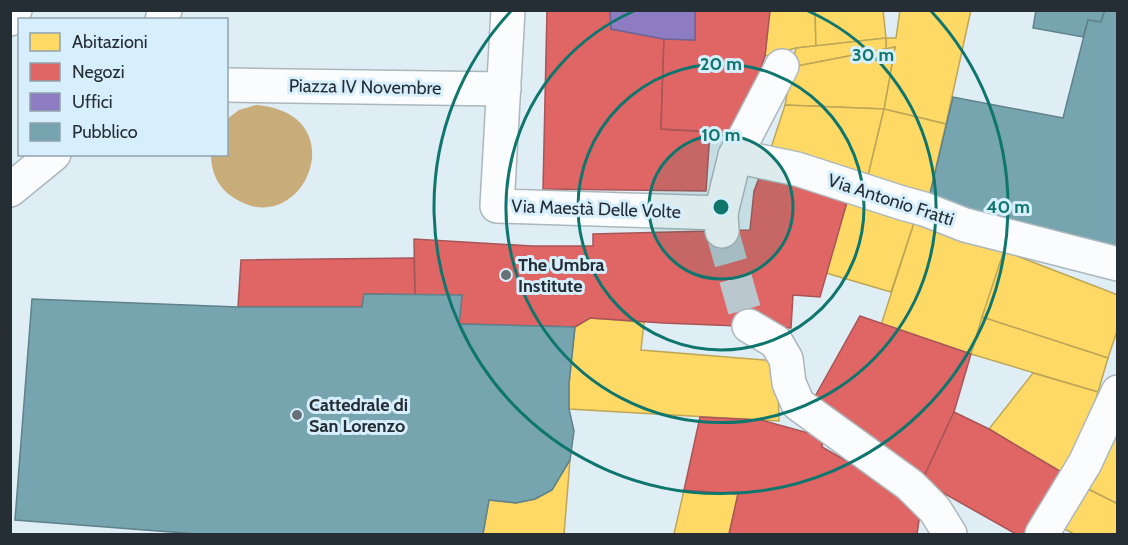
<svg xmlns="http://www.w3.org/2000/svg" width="1128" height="545" font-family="Cabin,sans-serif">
	<rect width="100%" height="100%" fill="#dfedf5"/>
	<path fill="#c8ac7a" d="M256,105C358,113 303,243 234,198C218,188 211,172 211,155L226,154L227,119L239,110Z"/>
	<g fill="#ffd966" stroke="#bea657" stroke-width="1.5">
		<polygon points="770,10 815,10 816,46 796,48 765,56"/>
		<polygon points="815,10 883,10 886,38 816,46"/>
		<polygon points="900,10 971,10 946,124 884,109 895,47 886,49 886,38 896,38"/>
		<polygon points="886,38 886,49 792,67 796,48"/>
		<polygon points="895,47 884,109 785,105 792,67"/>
		<polygon points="785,105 884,109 867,180 770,151"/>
		<polygon points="884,109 946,124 929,198 867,180"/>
		<polygon points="847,202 915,220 891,292 826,273"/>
		<polygon points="915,220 1004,251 971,354 881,325"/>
		<polygon points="1004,251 1118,295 1118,328 1108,358 982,317"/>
		<polygon points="982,317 1108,358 1098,392 971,354"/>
		<polygon points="590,318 644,322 641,350 777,361 779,421 569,409 569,384 575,327"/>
		<polygon points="1033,373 1098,392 1082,445 1068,476 989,429"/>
		<polygon points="1118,430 1118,504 1078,484"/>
		<polygon points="570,460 564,534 483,534 489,500 516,503 535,499 552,490"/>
		<polygon points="1078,484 1118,504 1118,534 1074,534 1055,524"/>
		<polygon points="684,490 738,494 729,534 674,534"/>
	</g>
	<g fill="#e06666" stroke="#a85557" stroke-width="1.5">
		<polygon points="547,10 610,10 611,29 664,39 661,129 710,132 706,191 543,189"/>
		<polygon points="695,10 770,10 765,56 739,133 661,129 664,39 695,40"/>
		<polygon points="761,173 847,202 820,297 793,295 791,328 663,323 590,318 575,327 459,324 462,295 415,295 414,239 532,246 593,246 593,234 750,230 754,191"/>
		<polygon points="414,258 415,295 364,294 362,307 238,307 241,260"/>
		<polygon points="860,316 971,354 954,412 922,481 813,400"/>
		<polygon points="954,412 989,429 1068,476 1031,534 1016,534 922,481"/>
		<polygon points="700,417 761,420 823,437 822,447 901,492 921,507 917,534 729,534 738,494 684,490"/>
	</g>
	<polygon fill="#8e7cc3" stroke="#6e6598" stroke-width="1.5" points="610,10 695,10 695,40 664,39 611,29"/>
	<g fill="#76a5af" stroke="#5e818a" stroke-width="1.5">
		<polygon points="1036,10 1105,10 1101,22 1088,20 1083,37 1033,28"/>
		<polygon points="1105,10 1118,10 1118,256 929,198 953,97 1063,118 1088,20 1101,22"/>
		<polygon points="364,294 462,295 459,324 575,327 569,384 569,409 574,431 570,460 552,490 535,499 516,503 489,500 483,534 197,534 15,520 32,299 238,307 362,307"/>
	</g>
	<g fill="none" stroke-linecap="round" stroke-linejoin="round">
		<polyline stroke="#bac7ce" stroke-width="33" stroke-dasharray="33 16" stroke-linecap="butt" points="722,231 749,326"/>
		<defs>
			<g id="pedestrian">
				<polyline points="508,10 497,206 721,213 722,231"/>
				<polyline points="162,20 165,10"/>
				<polyline points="226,85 504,89"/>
				<polyline points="10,190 54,154"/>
				<polyline points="721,213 735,156 782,66"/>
				<polyline points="749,326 776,342 786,359 789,383 798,404 910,485 935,510 950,534"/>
			</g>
			<g id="minor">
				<polyline points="10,19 15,10"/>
				<polyline points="735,156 797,169 902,203 924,209 965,225 1118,264"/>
				<polyline points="1042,534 1085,463 1118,392"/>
			</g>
		</defs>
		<use href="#pedestrian" stroke="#acb7bc" stroke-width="36"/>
		<use href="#minor" stroke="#acb7bc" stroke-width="36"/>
		<use href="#pedestrian" stroke="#fafcfe" stroke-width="33"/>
		<use href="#minor" stroke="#fafcfe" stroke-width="33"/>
	</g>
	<circle cx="721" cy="207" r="72" fill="#0f766e" fill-opacity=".12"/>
	<g fill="none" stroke="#0f766e" stroke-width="3">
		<circle cx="721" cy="207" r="72"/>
		<circle cx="721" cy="207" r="143"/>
		<path d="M808 11A215 215 0 1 1 634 11"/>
		<path d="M931 11A287 287 0 1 1 511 11"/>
	</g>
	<g fill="#667178" stroke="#d7effd" stroke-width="2">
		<circle cx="506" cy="275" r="6"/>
		<circle cx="297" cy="415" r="6"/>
	</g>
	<g text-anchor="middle" stroke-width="6" stroke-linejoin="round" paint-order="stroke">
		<g font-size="18" fill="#252e34" stroke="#d7effd">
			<text transform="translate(365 87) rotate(1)" y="6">Piazza IV Novembre</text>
			<text transform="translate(891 200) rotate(18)" y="6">Via Antonio Fratti</text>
			<text transform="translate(596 209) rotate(2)" y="6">Via Maestà Delle Volte</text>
		</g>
		<g font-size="18" font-weight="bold" fill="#252e34" stroke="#d7effd" text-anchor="start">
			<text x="518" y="271">The Umbra<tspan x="518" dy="21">Institute</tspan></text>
			<text x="309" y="411">Cattedrale di<tspan x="309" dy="21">San Lorenzo</tspan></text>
		</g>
	</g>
	<circle cx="721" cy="207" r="9" fill="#0f766e" stroke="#d7effd" stroke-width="3"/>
	<g font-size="18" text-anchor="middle" font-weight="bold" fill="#0f766e" stroke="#d7effd" stroke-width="6" stroke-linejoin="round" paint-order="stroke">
		<text x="873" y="61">30 m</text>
		<text x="721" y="70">20 m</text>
		<text x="721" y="141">10 m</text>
		<text x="1008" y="213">40 m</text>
	</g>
	<rect width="1128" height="545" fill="none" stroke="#252e34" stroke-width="24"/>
	<rect x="18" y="18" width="210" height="138" fill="#d7effd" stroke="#90a2ad" stroke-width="1.5"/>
	<rect x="30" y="33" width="30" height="18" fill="#ffd966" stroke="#90a2ad" stroke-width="1.5"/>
	<text x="72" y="48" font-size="18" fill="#252e34">Abitazioni</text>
	<rect x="30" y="63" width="30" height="18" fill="#e06666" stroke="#90a2ad" stroke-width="1.5"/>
	<text x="72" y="78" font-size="18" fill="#252e34">Negozi</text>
	<rect x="30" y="93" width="30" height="18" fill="#8e7cc3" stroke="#90a2ad" stroke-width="1.5"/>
	<text x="72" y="108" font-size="18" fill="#252e34">Uffici</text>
	<rect x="30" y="123" width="30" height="18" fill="#76a5af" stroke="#90a2ad" stroke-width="1.5"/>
	<text x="72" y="138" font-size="18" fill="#252e34">Pubblico</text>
</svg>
